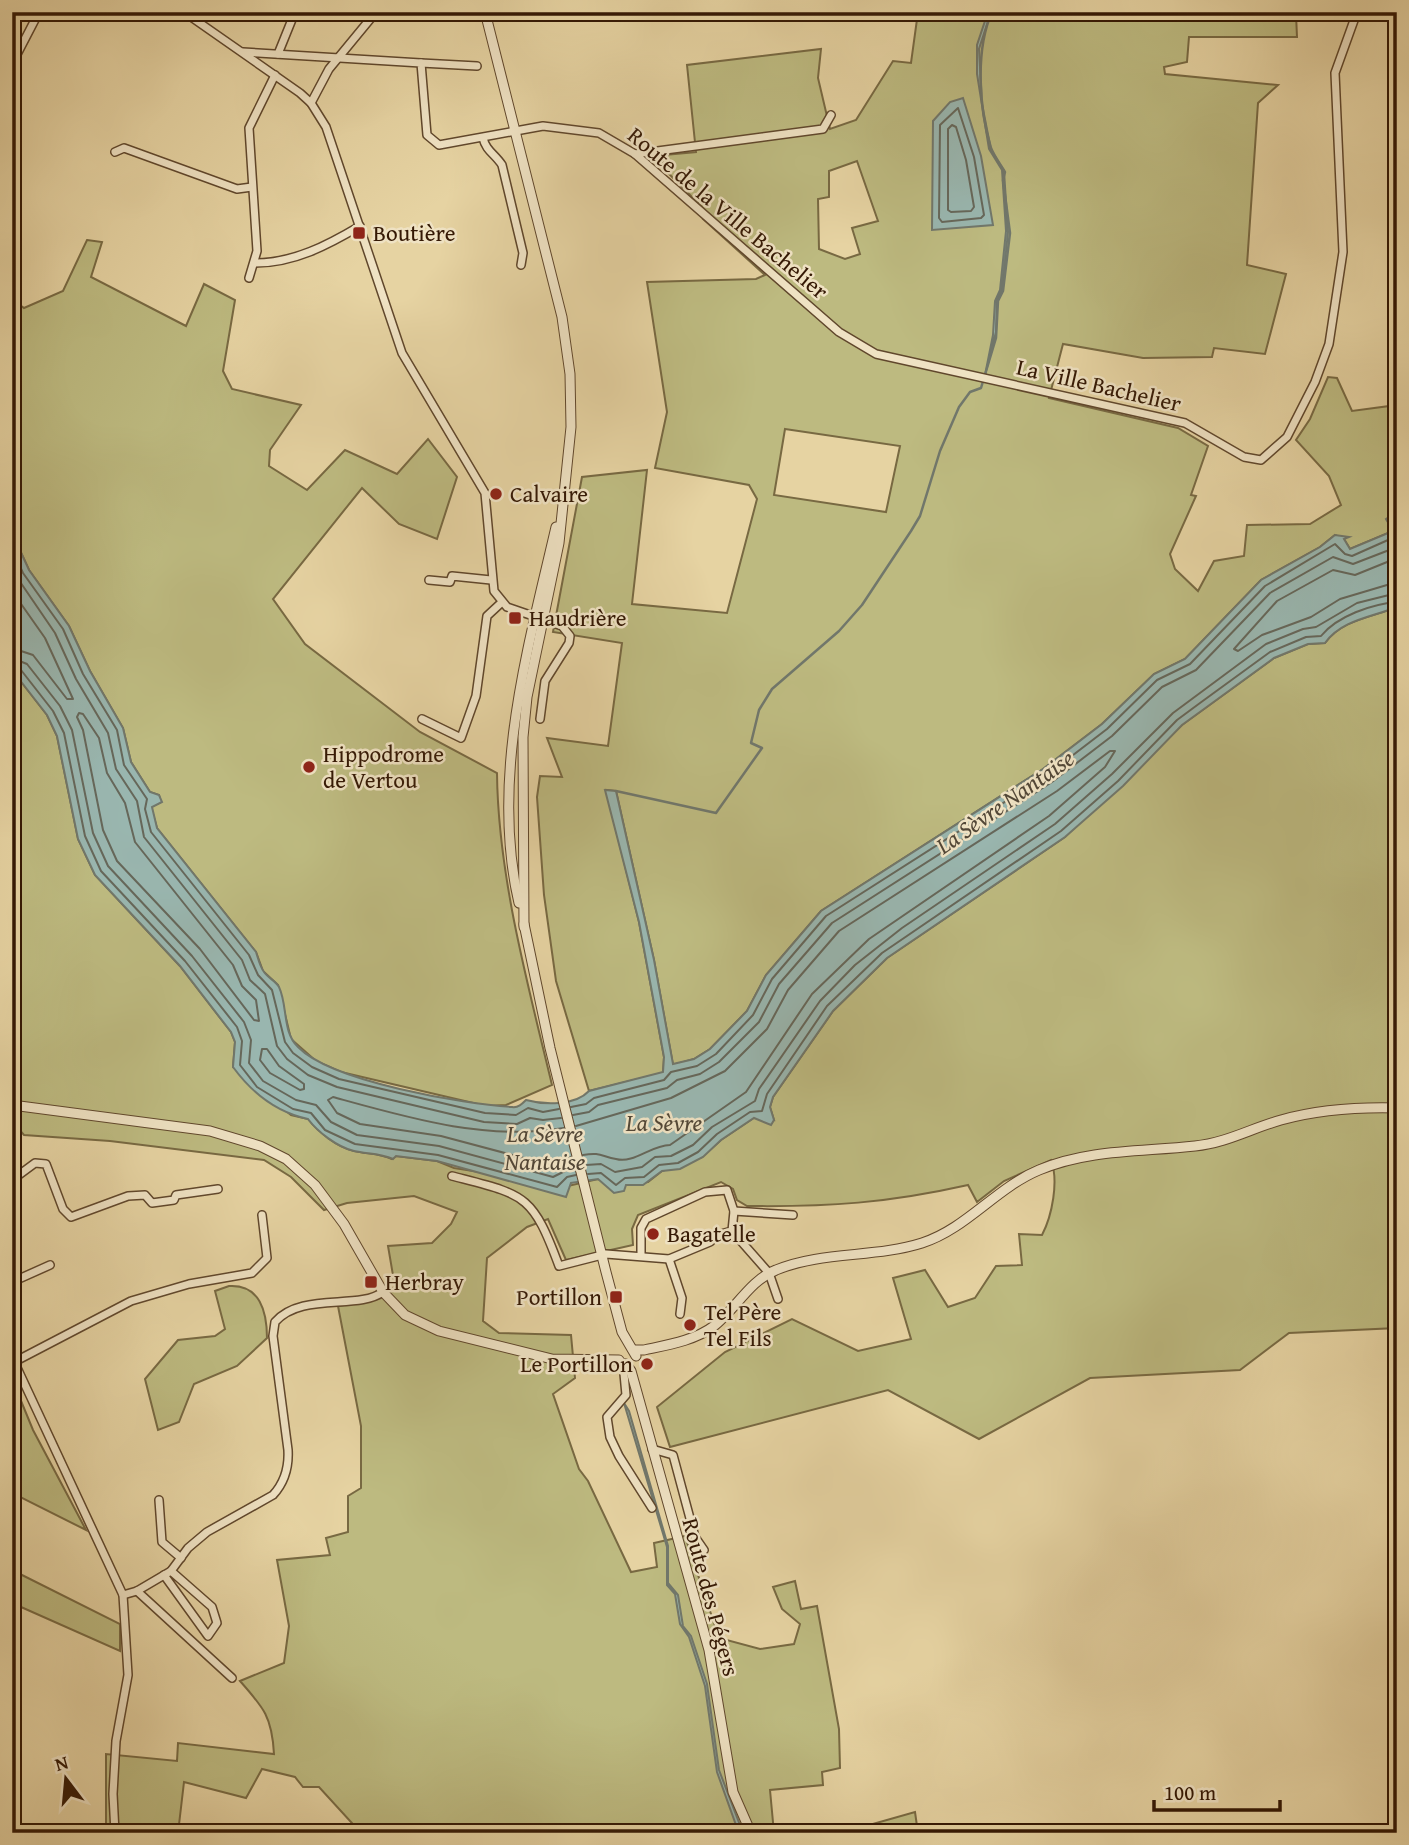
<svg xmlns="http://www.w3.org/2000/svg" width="1409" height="1845" font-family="'Gentium Book Plus',serif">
	<rect width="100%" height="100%" fill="#e6d3a2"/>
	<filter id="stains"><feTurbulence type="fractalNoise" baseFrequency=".00286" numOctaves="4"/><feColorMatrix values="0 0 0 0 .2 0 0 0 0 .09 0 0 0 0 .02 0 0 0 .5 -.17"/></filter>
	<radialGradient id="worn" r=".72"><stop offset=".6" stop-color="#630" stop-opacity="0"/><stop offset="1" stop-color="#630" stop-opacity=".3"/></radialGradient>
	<g fill="#bdba80" stroke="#786942" stroke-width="2" fill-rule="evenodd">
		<path d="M918,12H1305L1296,14L1297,37H1189L1187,62L1164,67L1165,74L1278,85L1258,103L1247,265L1286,274L1265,354L1214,348L1212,357L1143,358L1063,344L1049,398L1178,428L1208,446L1191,495L1196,496L1170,554L1175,569L1198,591L1214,561L1244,556L1247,525L1310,524L1341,505L1329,476L1296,440L1310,419L1328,377L1337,378L1352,411L1389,406L1397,380V525L1392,515L1393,531L1350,549L1344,539L1335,535L1320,547L1261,580L1185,659L1154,674L1102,724L1043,769L821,911L766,975L747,1011L710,1049L694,1059L673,1065L654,960L616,791L606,790L639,922L664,1057L663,1073L589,1091L556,981L544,895L537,797L540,776L562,777L547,738L608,746L622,643L553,632L582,477L647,470L632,604L727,613L757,499L749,485L655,468L667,412L647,282L756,279L765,275L703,219L708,213L662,167L664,155L696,152L687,65L821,49L818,78L830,129L856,120L893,61L911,63ZM857,161L878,221L852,228L860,254L845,259L819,249L818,199L829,197V171ZM785,429L900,446L886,512L774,495Z"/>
		<path d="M87,240L102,242L91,277L186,326L204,284L235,300L223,371L232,389L301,405L270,450L269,466L307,490L345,450L397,474L428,439L457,477L437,539L399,524L362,488L273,599L305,644L420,732L497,773C498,876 528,985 552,1085L506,1105L486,1106L341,1072L316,1061L291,1039L278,985L263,971L256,952L157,828L151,807L161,802L159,795L150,792L131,762L123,728L90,671L69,626L29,570L12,533V299L24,308L63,291Z"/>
		<path d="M1397,607V1328L1289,1333L1240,1370L1090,1378L979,1439L888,1390L670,1447L657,1407L725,1352L792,1319L858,1351L911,1339L893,1278L925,1270L948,1307L975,1298L996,1266L1022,1265L1019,1234L1042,1235C1052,1216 1059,1181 1051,1160L1004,1181L977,1202L968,1185C888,1203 829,1207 747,1206L737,1200L733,1189L721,1182L638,1215L632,1229L633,1245L566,1260L548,1219L527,1227L487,1258L483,1321L499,1333L571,1335L575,1378L553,1394L579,1469L588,1481L631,1572L657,1567L654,1543L685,1536L719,1638L760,1649L794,1644L800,1624L782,1609L773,1587L795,1581L801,1609L817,1606L839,1729L840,1768L822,1772L823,1785L770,1790L774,1833H361L319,1787H303L295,1777L262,1769L246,1798L184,1782L178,1833H106V1754L177,1761L178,1743L274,1754C272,1717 264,1708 240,1681L284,1663L289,1626L277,1560L330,1555L326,1538L348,1532V1496L361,1488V1426L338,1306L368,1301L395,1287L388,1246L432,1243L451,1224L457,1212L414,1196L347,1203L324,1210L291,1177L264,1160L110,1141L24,1135L17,1127L12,1128V670L47,715L57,736L78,839L95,875L180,966L231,1032L235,1042L233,1067L291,1115L308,1119C318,1132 337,1147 354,1151C367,1154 380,1153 392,1159L396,1156L437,1161L454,1168L568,1186L598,1179L626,1185L648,1182L662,1171L702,1157L721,1140L755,1117L774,1120L770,1107L773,1097L833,1011L887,958L1065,837L1182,725L1204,709L1274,658L1308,644L1325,643C1341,620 1372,617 1397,607Z"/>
		<path d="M229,1286C260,1284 267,1312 267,1338L237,1366L194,1384L179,1422L158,1430L145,1379L178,1340L215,1336L225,1329L215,1291Z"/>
		<polygon points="12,1379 33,1430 86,1530 12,1493"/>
		<polygon points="12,1570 120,1624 120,1651 12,1603"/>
		<polygon points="915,1812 918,1833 841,1833"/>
	</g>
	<g fill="#99b6af" stroke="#71776b" stroke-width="2">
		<polygon points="988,12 991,12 979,49 982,104 991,150 1004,171 1008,232 1002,290 997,300 996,332 985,375 993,335 995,301 1000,290 1006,231 1002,170 989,149 977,74 977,45"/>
		<polygon points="963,98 981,156 993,225 932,230 933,121 950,102"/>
		<path d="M1392,515L1397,525V607C1372,617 1341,620 1325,643L1308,644L1274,658L1204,709L1182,725L1123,786L1065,837L887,958L833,1011L773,1097L770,1107L774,1120L771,1125L754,1118L721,1140L703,1157L680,1169L662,1171L643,1185H626L624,1191L614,1193L598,1179L571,1183L566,1197L437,1161L396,1156L393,1159C380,1153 367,1154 354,1151C337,1147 318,1132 308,1119C275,1112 252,1093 233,1067L235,1042L231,1032L180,966L95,875L78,839L57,736L47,715L12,670V533L29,570L69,626L90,671L123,728L131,762L150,792L159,795L162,802L152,807L157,828L256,952C258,958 260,967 264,972C268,978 276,981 279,987C288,1006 282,1032 298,1047C332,1082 464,1104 512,1107C518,1108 522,1104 526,1100C544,1105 575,1106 589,1091L663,1072L664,1057L639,922L605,790L616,791L654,960L673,1064L694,1059L710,1049L747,1011L766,975L821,911L1043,769L1102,724L1154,674L1185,659L1261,580L1320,547L1335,535L1349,537L1344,539L1350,549L1393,531L1386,519Z"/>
		<polygon points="624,1403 629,1411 668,1546 668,1583 678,1595 683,1626 691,1636 707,1684 719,1770 743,1833 730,1833 737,1828 717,1772 705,1686 689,1637 680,1624 675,1594 667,1585 667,1547"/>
	</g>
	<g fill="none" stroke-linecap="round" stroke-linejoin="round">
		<g stroke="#66675a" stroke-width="2">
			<polygon points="958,108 974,157 984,215 981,218 942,222 939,218 940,125"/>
			<polygon points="952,125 956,127 966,160 974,207 971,211 951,212 948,210 948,129"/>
			<polyline points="12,549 23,573 63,629 83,674 117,730 124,765 147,799 145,809 151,832 249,955 258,975 272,990 285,1042 293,1053 312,1067 339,1079 485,1113 516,1115 528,1108 543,1112 559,1109"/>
			<polyline points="1397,558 1355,575 1333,570 1277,601 1234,649 1238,651 1262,635 1311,617 1340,599 1397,582"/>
			<polyline points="12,570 55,633 76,679 108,733 116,769 137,801 144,837 242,960 250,980 265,994 277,1046 287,1059 308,1075 337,1087 484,1122 517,1124 530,1118 543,1120 561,1118"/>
			<polyline points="12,591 45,638 73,699 67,699 33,655 12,648"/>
			<polyline points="12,658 27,664 60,706 72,730 93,833 108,866 192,956 244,1022 251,1040 249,1063 263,1081 296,1100 316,1105 331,1122 357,1135 439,1146 553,1177 573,1167"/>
			<polyline points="12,667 21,670 53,711 64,733 85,836 101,871 185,961 237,1027 242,1041 240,1065 257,1087 293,1109 311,1113 325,1130 355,1144 438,1155 557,1187 567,1177 576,1175"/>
			<polygon points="79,713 83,714 99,738 107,773 125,803 135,842 233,965 242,986 256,1000 259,1021 254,1020 200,949 117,861 103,830 83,730 77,717"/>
			<polygon points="262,1049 267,1049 279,1066 304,1084 304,1089 300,1090 270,1073 260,1060"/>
			<polyline points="571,1107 586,1104 594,1098 664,1080 671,1072 697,1066 716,1054 753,1015 772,979 826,916 1047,775 1107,729 1157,680 1190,664 1265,586 1335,544 1345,554 1352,556 1397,536"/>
			<polyline points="573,1115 589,1112 598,1105 667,1088 677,1080 700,1074 719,1062 759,1022 779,984 832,923 1052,782 1112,736 1162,687 1196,670 1270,593 1333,557 1353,564 1397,547"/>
			<path d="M576,1126L671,1098L725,1071L767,1029L788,990L839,931L1057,791L1110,751H1115L1105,767L1049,816L869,939L812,994L746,1092L670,1145C651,1145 634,1164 616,1159C601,1156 600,1152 583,1155"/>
			<path d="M564,1128C486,1141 409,1118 333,1097L328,1100L337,1113L360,1124L441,1136L550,1165L571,1157"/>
			<polyline points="586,1165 601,1164 615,1172 642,1167 655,1157 671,1156 693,1145 712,1127 755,1101 759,1089 820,1001 855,965 902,928 1055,824 1112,774 1173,713 1266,644 1303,629 1316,627 1357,603 1397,593"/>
			<path d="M588,1174L601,1173L616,1185L625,1178L644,1177L659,1165L678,1163L698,1152L717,1134L750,1112L762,1111L767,1094L827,1006L882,953L1061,831L1118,781L1177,720L1200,703L1270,652L1306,637L1321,636C1337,616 1372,604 1397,602"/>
		</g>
		<path stroke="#71776b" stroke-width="2.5" d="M616,791L716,813L762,748L751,743L759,710L772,689L839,631L862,605L911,531L920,516L940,451L959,407L970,392L981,388L996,338L998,301L1003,291L1010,233L1003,180L1005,172C1001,165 994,156 991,148C979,109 975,50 992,12"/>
		<defs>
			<g id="minor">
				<polyline points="184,12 300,93 311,103 326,127 402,353 485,493 494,591 507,607 562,626 570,636 569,643 545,681 540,719"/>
				<polyline points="243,52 421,63 427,135 439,145 543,126 599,133 635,154 839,332 876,354 1185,423 1244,457 1261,460 1287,437 1315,382 1329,344 1343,252 1335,73 1357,12"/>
				<polyline points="278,54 295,12"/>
				<polyline points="421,63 477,66"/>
				<polyline points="12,64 39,12"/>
				<polyline points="311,103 329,69 376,12"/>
				<path d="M483,138C486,151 495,154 502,165L523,253L521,265"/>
				<polyline points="115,152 124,148 237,189 252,187"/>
				<polyline points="635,154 823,129 831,115"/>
				<path d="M255,263C294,263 328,245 360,226"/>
				<polyline points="249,278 257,251 249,128 275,75"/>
				<polyline points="429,580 450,582 452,576 491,580"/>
				<polyline points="422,719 461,738 476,696 487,616 501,603"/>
				<path d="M452,1176C525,1195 532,1193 559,1266L606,1254L669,1259L710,1242L717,1235L732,1231L769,1273L778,1299"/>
				<polyline points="12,1180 35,1163 46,1164 63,1209 71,1217 128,1196 145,1195 152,1203 174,1200 176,1195 218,1189"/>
				<polyline points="734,1211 793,1215"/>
				<polyline points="641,1255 641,1228 646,1219 705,1192 727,1190 734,1211 732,1231"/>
				<polyline points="669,1259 682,1298 680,1314"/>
				<polyline points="12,1282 50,1265"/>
				<polyline points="12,1357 123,1595 128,1675 116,1741 113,1794 115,1833"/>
				<polyline points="14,1362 131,1301 189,1284 252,1273 267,1258 262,1215"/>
				<polyline points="623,1363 626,1395 607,1417 610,1437 619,1456 652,1508"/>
				<polyline points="652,1449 673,1455 695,1537 704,1550"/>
				<polyline points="159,1500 162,1542 181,1558"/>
				<polyline points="164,1575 208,1636 217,1623 212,1607 171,1571"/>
				<polyline points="137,1591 232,1678"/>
				<path d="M123,1595L137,1591L171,1571L188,1548L207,1532L273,1495C285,1482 289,1468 288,1450L273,1336L275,1322C301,1292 358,1310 383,1292"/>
			</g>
			<g id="tertiary">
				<polyline points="485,12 562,317 570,374 571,427 559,543 527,697 523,737 524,927"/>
				<path d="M519,903C490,779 528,648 556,527"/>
				<polyline points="524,924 550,1048 606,1272 622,1332 636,1356"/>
				<polyline points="12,1105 210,1131 260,1146 286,1159 315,1185 344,1224 383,1292 405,1315 439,1331 552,1359 619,1360"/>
				<path d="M635,1350H644C667,1345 694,1341 714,1326C735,1310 750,1280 776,1270C822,1251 875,1258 922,1243C966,1229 996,1188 1039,1170C1089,1149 1142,1152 1195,1146C1226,1143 1252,1128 1281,1120C1317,1110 1359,1107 1397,1108"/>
				<polyline points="626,1364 631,1371 709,1650 733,1792 751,1833"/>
			</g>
		</defs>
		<use href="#minor" stroke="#60472c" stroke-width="10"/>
		<use href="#tertiary" stroke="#60472c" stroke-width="11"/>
		<use href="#minor" stroke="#efe2c3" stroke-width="7"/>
		<use href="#tertiary" stroke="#efe2c3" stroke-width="9"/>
	</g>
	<g fill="#8f2418" stroke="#efe2c3" stroke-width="2.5">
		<rect x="352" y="226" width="14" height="14" rx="3.5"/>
		<circle cx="496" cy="494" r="7"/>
		<rect x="508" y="611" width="14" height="14" rx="3.5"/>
		<circle cx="309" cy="767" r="7"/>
		<circle cx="653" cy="1234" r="7"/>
		<rect x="364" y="1275" width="14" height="14" rx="3.5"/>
		<rect x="609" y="1290" width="14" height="14" rx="3.5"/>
		<circle cx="690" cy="1325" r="7"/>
		<circle cx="647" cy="1364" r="7"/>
	</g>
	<g text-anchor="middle" stroke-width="5" stroke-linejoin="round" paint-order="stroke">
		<g font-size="23" fill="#341804" stroke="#efe2c3">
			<text transform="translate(728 213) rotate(40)" y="8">Route de la Ville Bachelier</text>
			<text transform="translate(1099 385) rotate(13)" y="8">La Ville Bachelier</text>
			<text transform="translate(711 1597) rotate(75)" y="8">Route des Pégers</text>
		</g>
		<g font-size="23" fill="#341804" stroke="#efe2c3" text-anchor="start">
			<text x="373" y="241">Boutière</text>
			<text x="510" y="502">Calvaire</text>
			<text x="529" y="626">Haudrière</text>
			<text x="323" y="762">Hippodrome<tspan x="323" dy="26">de Vertou</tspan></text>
			<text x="667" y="1242">Bagatelle</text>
			<text x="385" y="1290">Herbray</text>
			<text x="602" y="1305" text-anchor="end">Portillon</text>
			<text x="704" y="1320">Tel Père<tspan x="704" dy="26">Tel Fils</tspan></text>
			<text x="633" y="1372" text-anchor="end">Le Portillon</text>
		</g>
		<g font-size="24" font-style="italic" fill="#524737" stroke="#efe2c3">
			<text transform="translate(1005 802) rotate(-35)" y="8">La Sèvre Nantaise</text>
			<text x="664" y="1131">La Sèvre</text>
			<text x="545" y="1142">La Sèvre<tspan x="545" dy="28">Nantaise</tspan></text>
		</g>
	</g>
	<rect width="1409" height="1845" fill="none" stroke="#e6d3a2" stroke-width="42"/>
	<rect x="14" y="14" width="1381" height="1817" fill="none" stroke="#341804" stroke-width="3.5"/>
	<rect x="21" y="21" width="1367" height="1803" fill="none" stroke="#341804" stroke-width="2"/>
	<g transform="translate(66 1779) rotate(344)" stroke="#efe2c3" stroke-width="5" paint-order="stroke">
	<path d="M0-5L12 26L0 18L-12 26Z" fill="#341804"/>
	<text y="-10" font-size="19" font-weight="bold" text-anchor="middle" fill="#341804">N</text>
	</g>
	<path d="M1154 1800v10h126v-10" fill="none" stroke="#341804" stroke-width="3.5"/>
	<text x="1164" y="1800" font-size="21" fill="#341804" stroke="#efe2c3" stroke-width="5" paint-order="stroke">100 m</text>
	<rect width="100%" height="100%" filter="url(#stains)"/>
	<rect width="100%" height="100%" fill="url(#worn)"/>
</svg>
